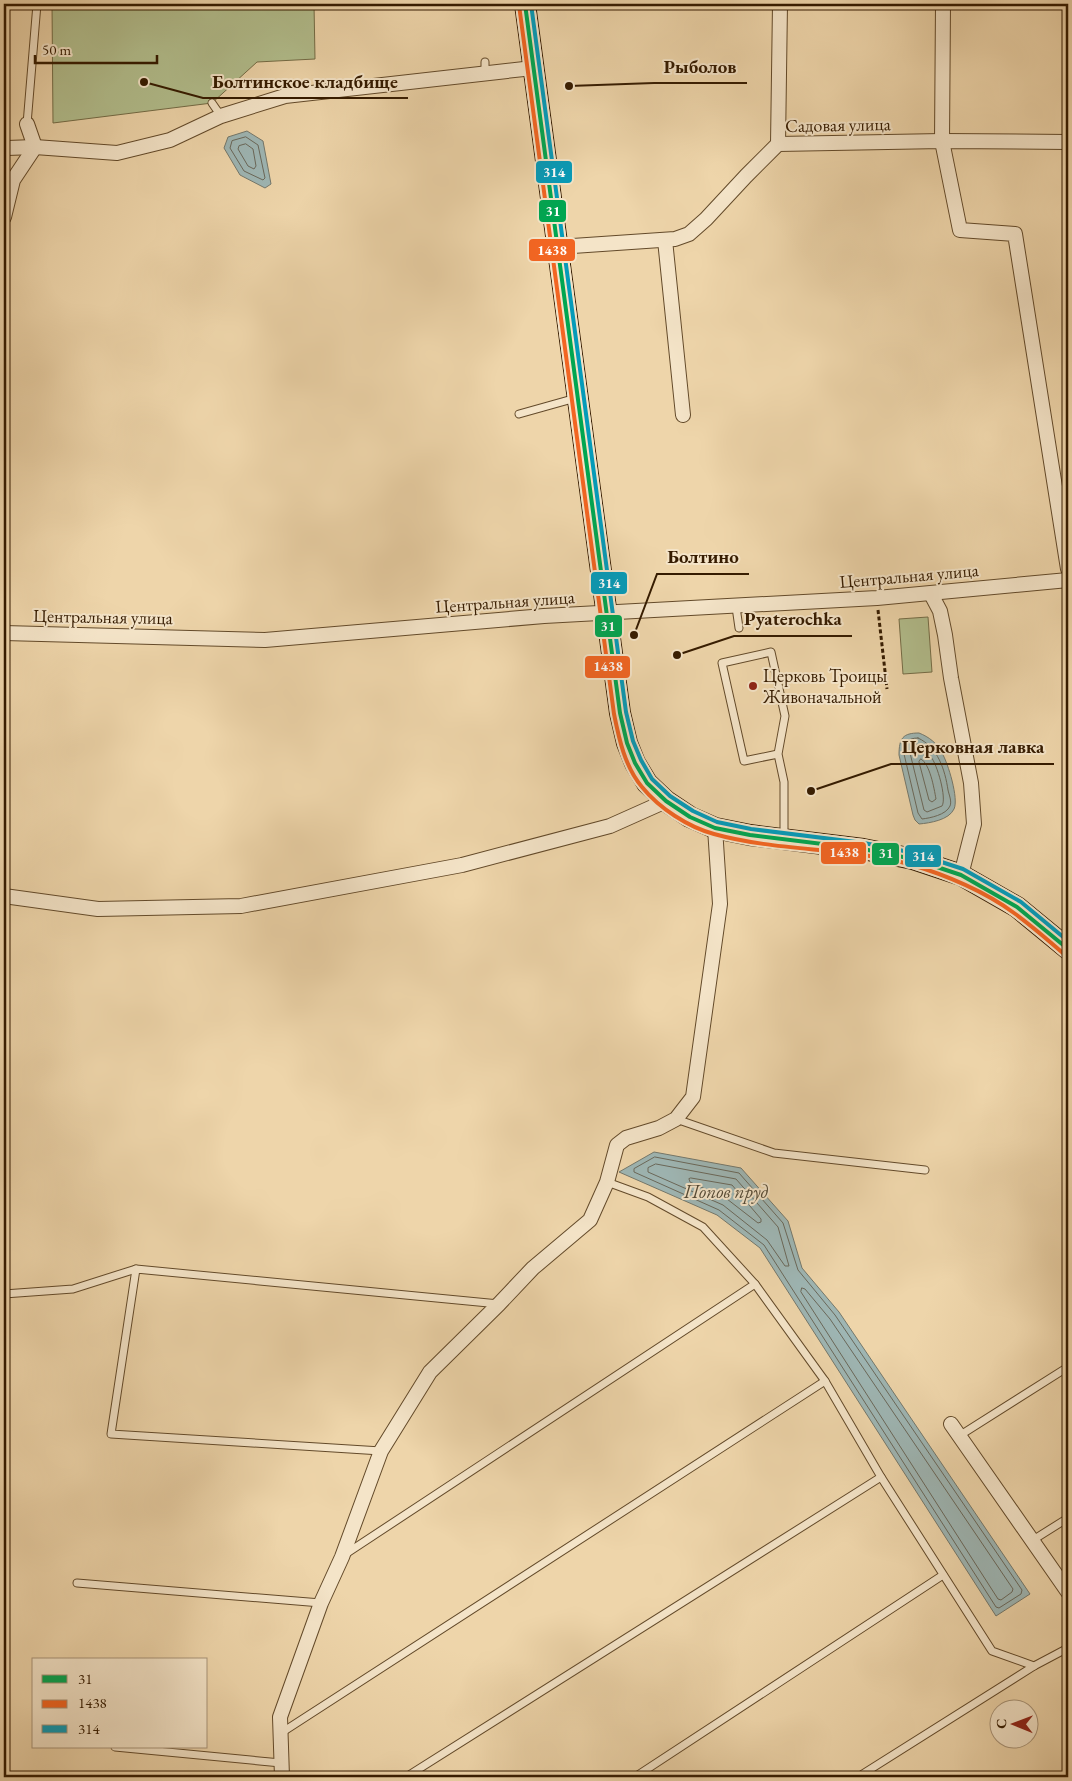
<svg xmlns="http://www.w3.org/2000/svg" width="1072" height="1781" font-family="'EB Garamond',serif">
	<rect width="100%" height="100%" fill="#eed5aa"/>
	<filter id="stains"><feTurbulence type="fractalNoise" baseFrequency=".004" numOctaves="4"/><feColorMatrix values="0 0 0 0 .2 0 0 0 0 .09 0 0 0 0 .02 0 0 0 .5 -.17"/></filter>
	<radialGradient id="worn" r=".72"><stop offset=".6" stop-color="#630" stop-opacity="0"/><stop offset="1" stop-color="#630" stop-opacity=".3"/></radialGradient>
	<g fill="#b2be8d" stroke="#746c46">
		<polygon points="52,4 314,4 315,59 257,62 212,103 53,123"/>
		<polygon points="928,617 932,672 903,674 899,619"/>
	</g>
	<g fill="#9eb6b4" stroke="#74786c">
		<polygon points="247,131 263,141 271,184 265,188 240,175 224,148 228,137"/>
		<path d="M919,733C929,737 937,743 942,753C948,763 959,799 954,809C949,820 930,823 919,824L915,820L913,815L899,755C899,738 903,733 919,733Z"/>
		<polygon points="654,1152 741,1168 788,1221 802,1268 839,1312 1030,1594 996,1616 760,1248 717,1215 619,1172"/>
	</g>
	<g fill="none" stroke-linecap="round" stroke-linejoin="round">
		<g stroke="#6a685a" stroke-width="1">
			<polygon points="246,137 258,145 265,178 263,180 244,171 230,148 232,141"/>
			<polygon points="246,144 253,149 256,166 254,169 248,166 238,149 239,146"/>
			<path d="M918,738C938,747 945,770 948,790C949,795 952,801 950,806C946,815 930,818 922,819L918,813L904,754C904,743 907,738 918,738Z"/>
			<path d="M916,744C923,747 927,751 931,757C937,764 947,798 942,806L927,812L924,810L910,753L911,746Z"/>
			<path d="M921,759C930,764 934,788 936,799L932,802L929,800L919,762Z"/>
			<polygon points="655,1157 739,1173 783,1223 798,1270 835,1315 1022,1590 1021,1594 999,1608 996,1607 764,1245 719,1210 634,1172 634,1169"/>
			<polygon points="656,1164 736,1179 778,1227 789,1266 785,1266 767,1240 723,1205 648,1172 648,1168"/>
			<polygon points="691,1178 732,1185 761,1219 761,1222 758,1223 727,1199 690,1182 689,1179"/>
			<polygon points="802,1288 805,1289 830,1319 1013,1589 1012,1592 1001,1600 998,1599 801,1292"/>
		</g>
		<defs>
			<g id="service">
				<polyline points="485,62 485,73"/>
				<polyline points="212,103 221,116"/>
				<polyline points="27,124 37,4"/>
				<polyline points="519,414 576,398"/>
				<polyline points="736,607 739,628"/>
				<polyline points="778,754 744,761 722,663 771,652 785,716 778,754 784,782 784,839"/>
				<polyline points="676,1119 774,1153 925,1170"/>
				<polyline points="607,1182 648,1197 703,1227 755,1284 825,1381 881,1477 992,1651 1034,1666"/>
				<polyline points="4,1294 73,1289 136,1269"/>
				<polyline points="959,1436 1068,1367"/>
				<polyline points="381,1451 111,1434 136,1269 499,1304"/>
				<polyline points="1033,1540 1068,1518"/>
				<polyline points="344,1555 755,1284"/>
				<polyline points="77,1583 321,1603"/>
				<polyline points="281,1733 825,1381"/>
				<polyline points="115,1747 281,1763"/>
				<polyline points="406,1777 881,1477"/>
				<polyline points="635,1777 943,1575"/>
				<polyline points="858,1777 1034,1666 1068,1648"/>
				<polyline points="1064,1777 1068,1775"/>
			</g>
			<g id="minor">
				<polyline points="943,4 942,141 960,230 1015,234 1068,569"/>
				<polyline points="778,144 780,4"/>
				<polyline points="7,148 35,147 117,153 170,140 221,116 285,96 533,68"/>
				<polyline points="4,217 13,180 35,147 27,124"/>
				<polyline points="665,240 683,415"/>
				<polyline points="558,247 675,239 689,234 706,219 746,176 778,144 942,141 1068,142"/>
				<polyline points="931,594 940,611 945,635 951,678 971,783 974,824 961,875"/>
				<polyline points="4,633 265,640 544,616 877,598 1068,580"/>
				<polyline points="4,896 98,909 241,906 462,865 610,826 666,801"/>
				<polyline points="951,1424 1068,1592"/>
				<polyline points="282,1777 280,1717 321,1603 342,1557 381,1451 430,1372 499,1304 533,1268 590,1220 607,1182 617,1145 626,1138 659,1128 676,1119 693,1097 720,904 715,828"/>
			</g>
			<polyline id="secondary" points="525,4 620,713 627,743 635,763 647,783 666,801 690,817 715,828 750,835 863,849 913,859 961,875 1017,907 1068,949"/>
		</defs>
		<use href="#service" stroke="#634a2a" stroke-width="9"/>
		<use href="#minor" stroke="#634a2a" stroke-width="16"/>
		<use href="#secondary" stroke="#351b00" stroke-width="22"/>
		<polyline stroke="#351b00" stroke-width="3" stroke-dasharray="4 2.5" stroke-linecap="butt" points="878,610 887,689"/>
		<use href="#service" stroke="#f4e4c8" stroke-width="7"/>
		<use href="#minor" stroke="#f4e4c8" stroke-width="14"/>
		<use href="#secondary" stroke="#f4e4c8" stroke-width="20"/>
		<defs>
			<polyline id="bus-1" points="525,4 620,713 627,743 635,763 647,783 666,801 690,817 715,828 750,835 863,849 913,859 961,875 1017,907 1068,949"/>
			<path id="bus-2" d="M519,5L614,714C619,739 625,767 642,787C659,808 688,827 714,834C779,852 848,847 912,865C946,875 986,892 1014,913C1032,926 1048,940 1064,954"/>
			<polyline id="bus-3" points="531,4 626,712 633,741 641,760 652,779 670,796 693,811 717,822 751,829 864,843 914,853 963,869 1021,902 1068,941"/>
		</defs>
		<use href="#bus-1" stroke="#f4e4c8" stroke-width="8"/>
		<use href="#bus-2" stroke="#f4e4c8" stroke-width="8"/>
		<use href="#bus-3" stroke="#f4e4c8" stroke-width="8"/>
		<use href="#bus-1" stroke="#00a651" stroke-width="4"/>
		<use href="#bus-2" stroke="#f26522" stroke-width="4"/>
		<use href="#bus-3" stroke="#059bb9" stroke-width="4"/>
	</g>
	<circle fill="#8f2418" stroke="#f4e4c8" stroke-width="2" cx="753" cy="686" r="5"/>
	<g text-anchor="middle" stroke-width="4" stroke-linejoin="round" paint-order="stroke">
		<g font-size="18" fill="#351b00" stroke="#f4e4c8">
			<text transform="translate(838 125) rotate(-1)" y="6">Садовая улица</text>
			<text transform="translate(909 576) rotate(-5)" y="6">Центральная улица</text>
			<text transform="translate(505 602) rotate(-4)" y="6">Центральная улица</text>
			<text transform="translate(103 617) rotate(1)" y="6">Центральная улица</text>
		</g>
		<g font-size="18" fill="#351b00" stroke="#f4e4c8" text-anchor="start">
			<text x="763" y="682">Церковь Троицы<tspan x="763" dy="21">Живоначальной</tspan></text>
		</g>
		<g font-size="19" font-style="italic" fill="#544a36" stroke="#f4e4c8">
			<text x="726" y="1198">Попов пруд</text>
		</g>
	</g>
	<path fill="none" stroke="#351b00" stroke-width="2" d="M569 86L654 83H747M144 82L203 98H408M634 635L657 574H749M677 655L734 636H852M811 791L891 764H1054"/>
	<g fill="#351b00" stroke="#f4e4c8" stroke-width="2">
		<circle cx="569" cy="86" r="5"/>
		<circle cx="144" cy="82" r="5"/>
		<circle cx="634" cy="635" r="5"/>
		<circle cx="677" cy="655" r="5"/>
		<circle cx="811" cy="791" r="5"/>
	</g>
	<g font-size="19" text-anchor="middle" font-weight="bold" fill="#351b00" stroke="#f4e4c8" stroke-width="4" stroke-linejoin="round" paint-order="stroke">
		<text x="700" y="73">Рыболов</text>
		<text x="305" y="88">Болтинское кладбище</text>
		<text x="703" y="563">Болтино</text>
		<text x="793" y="625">Pyaterochka</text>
		<text x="973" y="753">Церковная лавка</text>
	</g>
	<g stroke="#f4e4c8" stroke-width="2">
		<rect x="535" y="160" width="38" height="24" rx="5" fill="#059bb9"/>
		<rect x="538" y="199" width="29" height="24" rx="5" fill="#00a651"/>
		<rect x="528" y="238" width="48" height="24" rx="5" fill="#f26522"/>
		<rect x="590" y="571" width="38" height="24" rx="5" fill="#059bb9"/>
		<rect x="594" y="614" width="29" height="24" rx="5" fill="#00a651"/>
		<rect x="584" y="655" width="47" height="24" rx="5" fill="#f26522"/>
		<rect x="820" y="841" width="47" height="24" rx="5" fill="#f26522"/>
		<rect x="871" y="842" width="29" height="24" rx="5" fill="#00a651"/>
		<rect x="904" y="844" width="38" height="24" rx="5" fill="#059bb9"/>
	</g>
	<g font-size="14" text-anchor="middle" font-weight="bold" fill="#fff">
		<text x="554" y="177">314</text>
		<text x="553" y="216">31</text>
		<text x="552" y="255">1438</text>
		<text x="609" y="588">314</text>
		<text x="608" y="631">31</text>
		<text x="608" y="671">1438</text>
		<text x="844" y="857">1438</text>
		<text x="886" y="858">31</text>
		<text x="923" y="861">314</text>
	</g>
	<rect width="1072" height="1781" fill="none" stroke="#eed5aa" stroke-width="20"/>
	<rect x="5" y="5" width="1062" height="1771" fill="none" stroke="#351b00" stroke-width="2.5"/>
	<rect x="10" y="10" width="1052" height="1761" fill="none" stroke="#351b00"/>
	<rect x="32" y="1658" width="175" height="90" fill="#f4e4c8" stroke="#a89478"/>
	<rect x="42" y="1675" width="25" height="8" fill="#00a651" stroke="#a89478"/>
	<text x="78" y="1684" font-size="15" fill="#351b00">31</text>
	<rect x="42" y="1700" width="25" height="8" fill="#f26522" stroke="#a89478"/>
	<text x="78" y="1708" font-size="15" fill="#351b00">1438</text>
	<rect x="42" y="1725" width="25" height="8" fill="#059bb9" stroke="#a89478"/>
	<text x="78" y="1734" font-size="15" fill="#351b00">314</text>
	<g transform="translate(1014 1724) rotate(271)"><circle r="24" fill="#f4e4c8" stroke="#a89478"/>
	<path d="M0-4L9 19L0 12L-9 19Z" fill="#8f2418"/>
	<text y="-8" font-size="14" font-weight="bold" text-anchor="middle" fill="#351b00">С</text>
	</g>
	<path d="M35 55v8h122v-8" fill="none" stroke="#351b00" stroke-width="2.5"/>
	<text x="42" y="55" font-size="15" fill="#351b00" stroke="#f4e4c8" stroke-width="4" paint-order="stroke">50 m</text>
	<rect width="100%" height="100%" filter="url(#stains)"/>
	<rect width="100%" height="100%" fill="url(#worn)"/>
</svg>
